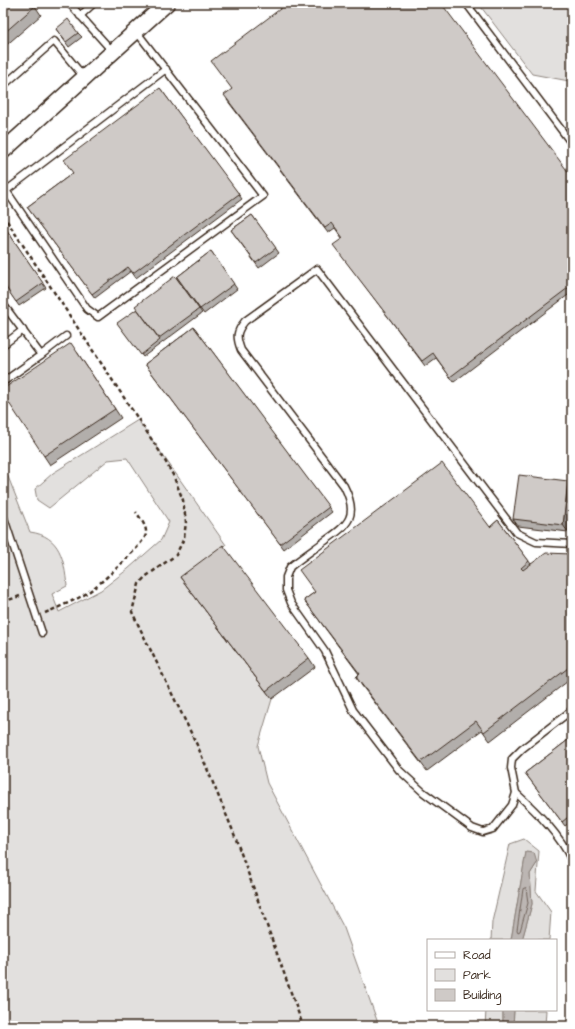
<svg xmlns="http://www.w3.org/2000/svg" width="575" height="1029" font-family="'Architects Daughter',sans-serif">
	<rect width="100%" height="100%" fill="#fff"/>
	<filter id="ink" filterUnits="userSpaceOnUse"><feTurbulence type="fractalNoise" baseFrequency=".025" numOctaves="2"/><feDisplacementMap in="SourceGraphic" scale="8" xChannelSelector="R" yChannelSelector="G"/><feConvolveMatrix kernelMatrix="1 2 1 2 8 2 1 2 1" color-interpolation-filters="sRGB"/></filter>
	<g filter="url(#ink)">
		<g fill="#e2e0de" stroke="#8e857e">
			<polygon points="478,3 572,3 572,57 569,81 532,74"/>
			<path d="M138,420L226,545L187,586L272,699L258,746L267,783L344,928L379,1026H3V464L30,532C61,536 64,560 67,586L52,594L59,612L101,590L128,569L161,540L169,522L127,458L108,460L49,508L37,500L35,489L53,473Z"/>
			<polygon points="524,839 539,851 536,891 551,912 549,940 522,940 532,904 530,874 537,863 526,852 511,940 491,940 492,922 510,844"/>
			<polygon points="486,1010 503,1010 503,1026 485,1026"/>
			<polygon points="514,1010 546,1010 545,1026 513,1026"/>
		</g>
		<g fill="#bcb6b3" stroke="#887e77">
			<polygon points="526,852 534,853 537,863 530,874 532,904 522,940 511,940"/>
			<polygon points="503,1010 514,1010 513,1026 503,1026"/>
		</g>
		<g fill="none" stroke-linecap="round" stroke-linejoin="round">
			<polygon stroke="#6f625a" stroke-width="1" points="526,888 528,903 520,931 518,932 517,930 523,889"/>
			<defs>
				<g id="service">
					<polyline points="69,3 113,52"/>
					<polyline points="466,3 572,144"/>
					<polyline points="80,16 94,3"/>
					<polyline points="3,86 54,41 84,77"/>
					<polyline points="3,186 87,309 98,317 263,196 136,31"/>
					<polyline points="7,190 166,69"/>
					<polyline points="3,304 41,355 3,382"/>
					<polyline points="3,345 23,330"/>
					<polyline points="41,355 66,336"/>
					<polyline points="3,515 42,633"/>
					<path d="M572,544L536,542L517,533L317,269L245,321C236,332 236,337 241,350L344,486C359,516 349,524 325,541C313,550 301,558 290,567L286,577V590L291,603L325,651L353,710L399,770L423,792L472,828L483,832L493,829L512,805L516,793L511,768L512,759L522,749L572,710"/>
					<path d="M516,793C538,813 560,835 572,861"/>
				</g>
				<polyline id="tertiary" points="3,151 167,3"/>
			</defs>
			<use href="#service" stroke="#3b2a1e" stroke-width="9"/>
			<use href="#tertiary" stroke="#3b2a1e" stroke-width="18"/>
			<g stroke="#3b2a1e" stroke-width="2.5" stroke-dasharray="4 3" stroke-linecap="butt">
				<polyline points="3,215 160,452 173,475 183,500 186,522 184,538 176,555 145,577 139,584 132,612 198,747 233,831 303,1026"/>
				<polyline points="3,602 20,596"/>
				<path d="M45,613C59,607 74,601 87,593C97,587 145,544 146,534C147,526 140,518 136,512"/>
			</g>
			<use href="#service" stroke="#fff" stroke-width="6"/>
			<use href="#tertiary" stroke="#fff" stroke-width="15"/>
		</g>
		<g fill="#b2aeab" stroke="#3b2a1e">
			<polygon points="3,3 35,6 41,15 3,48"/>
			<polygon points="56,29 78,33 82,37 69,47"/>
			<polygon points="160,88 242,199 136,278 131,271 95,298 27,207 73,173"/>
			<polygon points="232,89 572,177 572,292 454,382 436,358 425,366 337,249 342,238 335,228 328,233 227,100"/>
			<polygon points="252,215 279,253 259,268 231,230"/>
			<polygon points="4,226 46,288 19,306 3,283"/>
			<polygon points="211,251 237,289 204,314 177,277"/>
			<polygon points="175,276 202,313 143,357 119,325 137,309"/>
			<polygon points="194,327 332,512 284,549 145,364"/>
			<polygon points="77,352 121,418 50,465 44,456"/>
			<polygon points="568,481 572,486 572,499 568,532 518,526 513,519"/>
			<polygon points="498,520 531,564 572,554 572,678 490,741 482,730 427,771 362,686 356,677 359,674 304,600 315,592 490,527"/>
			<polygon points="180,577 309,658 315,667 272,699"/>
			<polygon points="572,737 572,821 565,826 525,773"/>
		</g>
		<polygon fill="#918d8b" stroke="#3b2a1e" points="568,481 572,486 572,499 568,532 563,525"/>
		<g fill="#cfcac7" stroke="#3b2a1e">
			<polygon points="3,3 32,3 35,6 3,34"/>
			<polygon points="288,3 441,3 572,177 572,246 570,247 572,250 572,285 450,377 433,353 422,361 333,245 343,238 332,223 325,228 224,95 232,89 211,61"/>
			<polygon points="68,19 78,33 66,42 56,29"/>
			<polygon points="160,88 239,194 133,273 128,267 92,294 27,207 73,173 64,160"/>
			<polygon points="252,215 276,248 256,263 231,230"/>
			<polygon points="4,226 43,283 16,302 3,283 3,227"/>
			<polygon points="211,251 234,284 200,309 177,277"/>
			<polygon points="175,276 199,309 159,338 135,306"/>
			<polygon points="137,309 160,340 141,355 117,323"/>
			<polygon points="194,327 329,507 280,544 145,364"/>
			<polygon points="71,343 115,409 44,456 3,394 3,389"/>
			<polygon points="442,463 490,527 498,520 529,561 521,568 523,570 546,553 572,554 572,665 484,732 476,721 421,762 356,677 360,674 304,600 315,592 299,570"/>
			<polygon points="519,475 568,481 563,525 513,519"/>
			<polygon points="223,545 309,658 266,691 180,577"/>
			<polygon points="572,737 572,814 562,822 525,773"/>
		</g>
	</g>
	<rect width="575" height="1029" fill="none" stroke="#fff" stroke-width="16"/>
	<rect x="8" y="8" width="559" height="1013" fill="none" stroke="#3b2a1e" stroke-width="1.5" filter="url(#ink)"/>
	<rect x="427" y="939" width="130" height="72" fill="#ffffff" stroke="#b1aaa5"/>
	<rect x="435" y="952" width="20" height="6" fill="#ffffff" stroke="#b1aaa5"/>
	<text x="463" y="959" font-size="12" fill="#3b2a1e">Road</text>
	<rect x="435" y="969" width="20" height="12" fill="#e2e0de" stroke="#b1aaa5"/>
	<text x="463" y="979" font-size="12" fill="#3b2a1e">Park</text>
	<rect x="435" y="989" width="20" height="12" fill="#cfcac7" stroke="#b1aaa5"/>
	<text x="463" y="999" font-size="12" fill="#3b2a1e">Building</text>
</svg>
